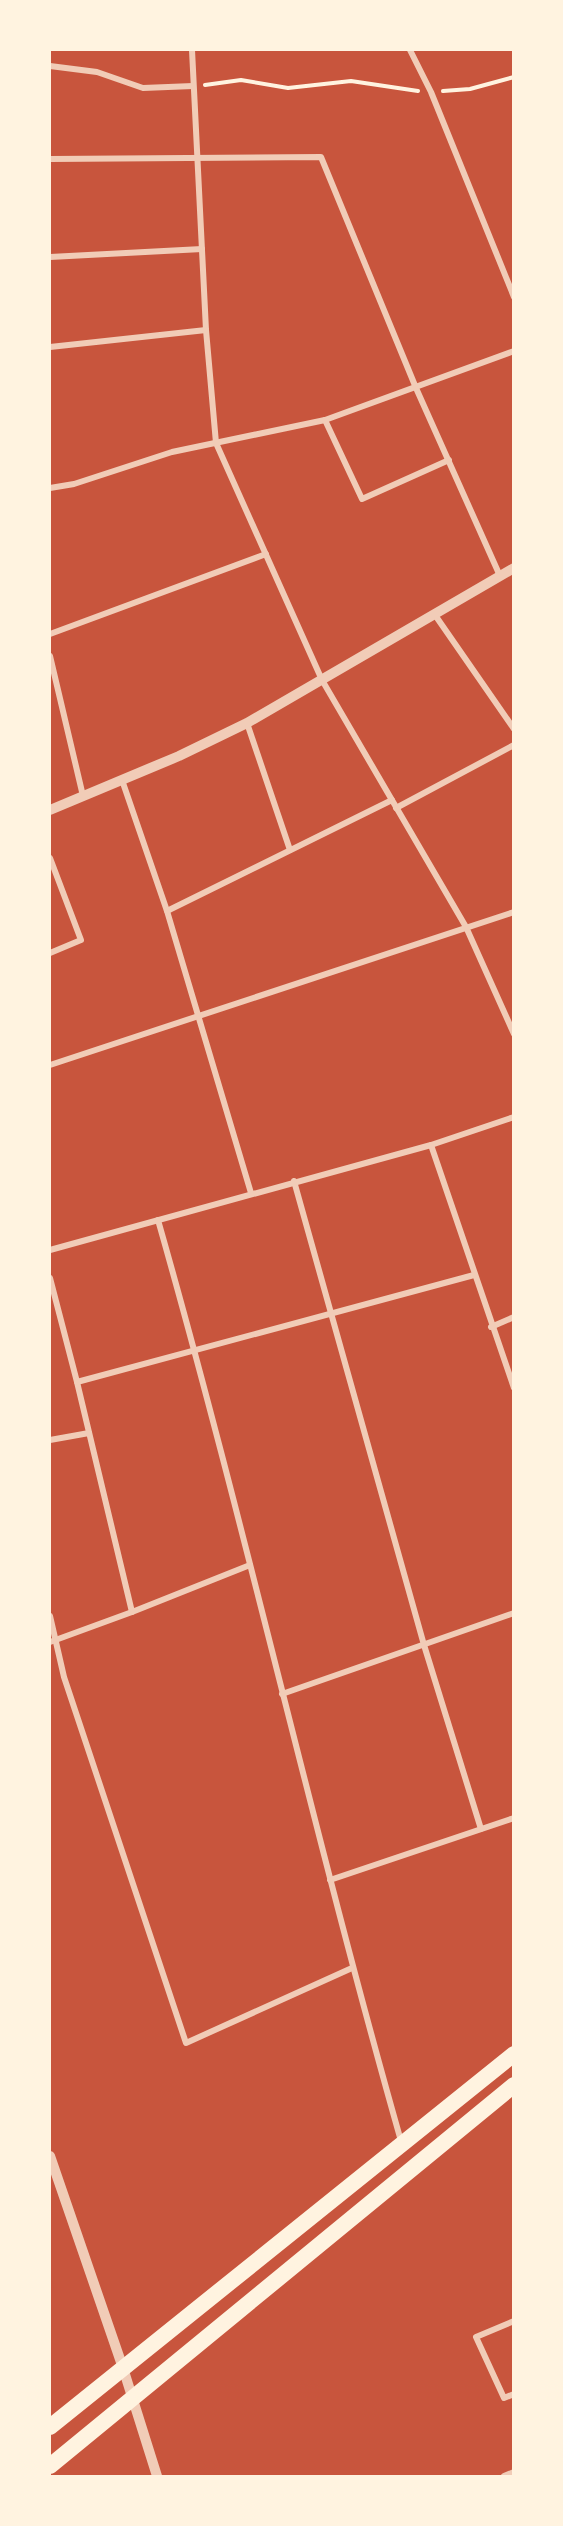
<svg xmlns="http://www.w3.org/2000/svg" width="563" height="2526" font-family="'Roboto Serif',serif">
	<rect width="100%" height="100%" fill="#c8553d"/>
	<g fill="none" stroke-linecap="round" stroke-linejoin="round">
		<g stroke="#fff3e0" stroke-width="4">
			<polyline points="205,85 241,80 288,88 351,81 418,91"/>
			<polyline points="443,91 470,89 514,77"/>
		</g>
		<g stroke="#f1ccb7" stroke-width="6">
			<polyline points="192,50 206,330 216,443 322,680 466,927 514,1034"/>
			<polyline points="410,50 431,92 514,297"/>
			<polyline points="50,66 97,72 143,88 193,86"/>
			<polyline points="50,159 321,157 416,388 500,576"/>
			<polyline points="50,257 202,249"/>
			<polyline points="50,347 206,330"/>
			<polyline points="325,420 362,499 449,460"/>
			<polyline points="50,488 74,484 172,452 325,420 514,351"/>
			<polyline points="435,615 514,729"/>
			<polyline points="50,634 266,554"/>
			<polyline points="50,656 83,796"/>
			<polyline points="247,723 290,850"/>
			<polyline points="122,780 167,911 251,1193"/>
			<polyline points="396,808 514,745"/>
			<polyline points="50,858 81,940 50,953"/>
			<polyline points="167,911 392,800"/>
			<polyline points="50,1065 514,912"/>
			<polyline points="431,1145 514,1388"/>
			<polyline points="294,1181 424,1645 481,1829"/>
			<path d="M158,1220C245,1525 314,1835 401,2141"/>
			<polyline points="50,1250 431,1145 514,1117"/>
			<polyline points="50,1278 77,1382 132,1612"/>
			<polyline points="491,1327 514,1317"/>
			<polyline points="77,1382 474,1275"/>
			<polyline points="50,1440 89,1433"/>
			<polyline points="50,1616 64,1677 186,2043 352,1968"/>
			<polyline points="50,1642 132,1612 250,1565"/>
			<polyline points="282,1694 514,1613"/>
			<polyline points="330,1880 514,1818"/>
			<polyline points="514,2321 476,2337 504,2398 514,2394"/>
			<polyline points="504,2476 514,2472"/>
		</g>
		<g stroke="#f1ccb7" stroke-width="10">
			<polyline points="50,810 179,756 247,723 514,568"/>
			<polyline points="50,2156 123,2368 157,2476"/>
		</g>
		<g stroke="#fff3e0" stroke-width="16">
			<polyline points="50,2427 514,2054"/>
			<polyline points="50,2466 514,2085"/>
		</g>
	</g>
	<rect width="563" height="2526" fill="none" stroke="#fff3e0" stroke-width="102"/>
</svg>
